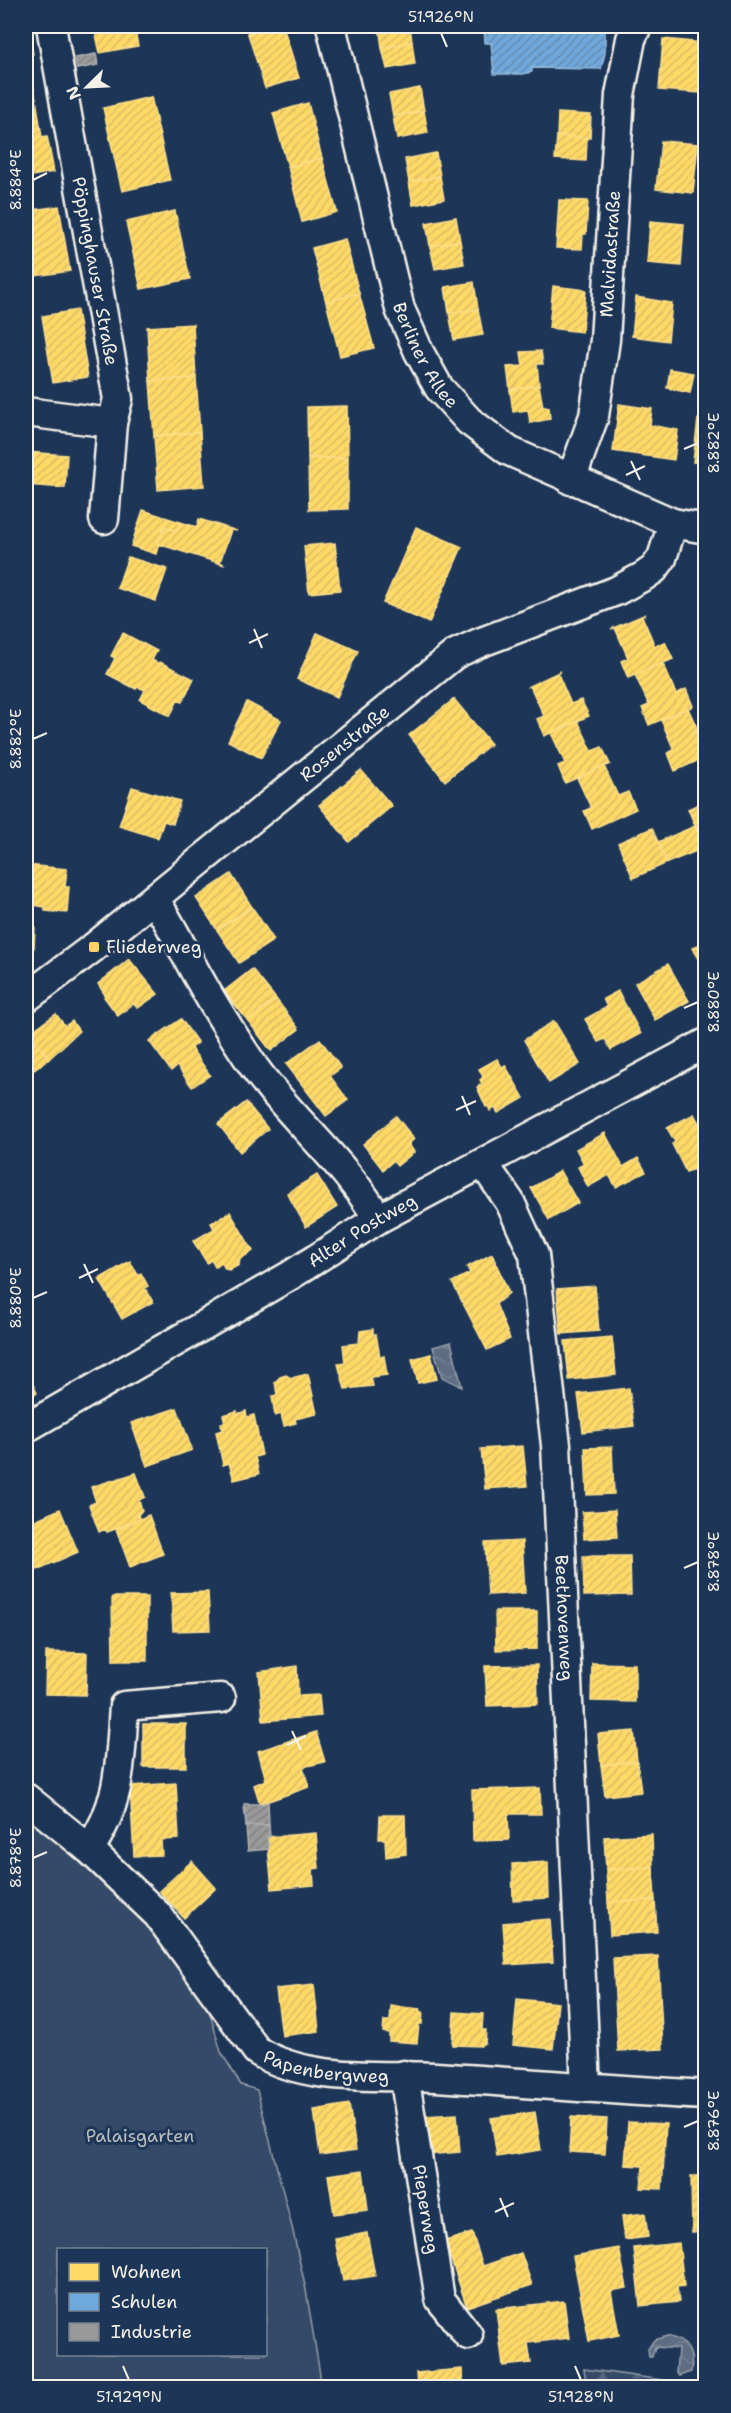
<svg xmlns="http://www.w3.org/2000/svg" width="731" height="2413" font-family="'Shantell Sans',sans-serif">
	<defs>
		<pattern id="forest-firs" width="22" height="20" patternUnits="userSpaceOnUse" patternTransform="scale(1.5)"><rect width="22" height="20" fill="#354a67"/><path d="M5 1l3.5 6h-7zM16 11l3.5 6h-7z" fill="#53657d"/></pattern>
		<pattern id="water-waves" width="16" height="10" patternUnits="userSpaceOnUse" patternTransform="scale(1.5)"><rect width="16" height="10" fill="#5e6d82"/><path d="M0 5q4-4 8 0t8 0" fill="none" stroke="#768294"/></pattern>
		<pattern id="homes-hatch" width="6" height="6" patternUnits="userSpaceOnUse" patternTransform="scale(1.5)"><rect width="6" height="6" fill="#ffd966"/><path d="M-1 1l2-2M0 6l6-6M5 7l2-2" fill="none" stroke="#dbbc60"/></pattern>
		<pattern id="schools-hatch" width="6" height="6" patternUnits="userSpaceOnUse" patternTransform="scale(1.5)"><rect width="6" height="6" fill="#6fa8dc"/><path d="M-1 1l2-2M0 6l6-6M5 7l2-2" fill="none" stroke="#648baf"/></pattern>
		<pattern id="industry-hatch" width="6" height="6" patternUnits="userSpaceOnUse" patternTransform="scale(1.5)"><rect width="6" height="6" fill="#999"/><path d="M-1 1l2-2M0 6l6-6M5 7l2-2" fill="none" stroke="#818180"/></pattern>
	</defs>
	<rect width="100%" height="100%" fill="#1d3557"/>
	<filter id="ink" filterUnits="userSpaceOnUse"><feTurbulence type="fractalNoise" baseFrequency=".0167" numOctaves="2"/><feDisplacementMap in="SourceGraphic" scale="12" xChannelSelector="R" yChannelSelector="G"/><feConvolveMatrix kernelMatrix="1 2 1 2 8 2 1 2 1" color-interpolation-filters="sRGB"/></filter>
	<g filter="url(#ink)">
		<polygon fill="url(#forest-firs)" stroke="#949ea8" stroke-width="1.5" points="584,2369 705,2386 705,2387 587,2387"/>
		<path fill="#354a67" stroke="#949ea8" stroke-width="1.5" fill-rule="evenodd" d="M26,1811L43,1823L143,1919L207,2003L221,2052L241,2085L257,2090L292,2227L306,2290L322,2387H26ZM58,2250H266V2354H58Z"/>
		<g fill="url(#water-waves)" stroke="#9aa2ab" stroke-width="1.5">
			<polygon points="451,1342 462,1387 442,1377 433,1347"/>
			<path d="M667,2336C687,2341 694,2351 691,2372L679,2376L676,2372L678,2349L655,2347L652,2357H649L648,2349L654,2340Z"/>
		</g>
		<g fill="url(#homes-hatch)" stroke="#fce08d" stroke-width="1.5">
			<polygon points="26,26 33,54 27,55 36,99 26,101"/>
			<polygon points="94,26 134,26 138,46 100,53"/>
			<polygon points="246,26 275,26 248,34"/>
			<polygon points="275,26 283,26 299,78 265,88 248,34"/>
			<polygon points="379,26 412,26 410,26 412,42 382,48"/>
			<polygon points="663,39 704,43 701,93 659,90"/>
			<polygon points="412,42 415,64 387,69 382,48"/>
			<polygon points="420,88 424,111 393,116 389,94"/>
			<polygon points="151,97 170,180 122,191 103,108"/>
			<polygon points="36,99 42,137 47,136 54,172 26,177 26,101"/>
			<polygon points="308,103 322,158 288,167 273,113"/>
			<polygon points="424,111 428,133 397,139 393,116"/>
			<polygon points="558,113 591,115 590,138 557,136"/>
			<polygon points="557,136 587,138 586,161 555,159"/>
			<polygon points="661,141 698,144 693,193 656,189"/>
			<polygon points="436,153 440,176 409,182 405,159"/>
			<polygon points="322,158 337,212 302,222 288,167"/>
			<polygon points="440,176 444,199 413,205 409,182"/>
			<polygon points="559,200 588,201 586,234 583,234 582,249 556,248"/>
			<polygon points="59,206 70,271 35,276 26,223 26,211"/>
			<polygon points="175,211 190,279 141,289 126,222"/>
			<polygon points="456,217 460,241 430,246 426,223"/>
			<polygon points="650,221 684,224 681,266 647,263"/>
			<polygon points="345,239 359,293 326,302 312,248"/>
			<polygon points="460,241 464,264 435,269 430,246"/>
			<polygon points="474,282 478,309 449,313 445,287"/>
			<polygon points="553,286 586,290 582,332 549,328"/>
			<polygon points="359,293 374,348 340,356 326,302"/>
			<polygon points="636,297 672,303 668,341 632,336"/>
			<polygon points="478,309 483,335 454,340 449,313"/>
			<polygon points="77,310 88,377 53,383 42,316"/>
			<polygon points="193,324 196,378 150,381 147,327"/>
			<polygon points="541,351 543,364 537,364 539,385 510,390 507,367 523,366 521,352"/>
			<polygon points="670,369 694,373 690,393 667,388"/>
			<polygon points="196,378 200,432 154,436 150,381"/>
			<polygon points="539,385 543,407 549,407 550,419 530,423 528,410 513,412 510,390"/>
			<polygon points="619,404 652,409 650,425 678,430 674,460 613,451"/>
			<polygon points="347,406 348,458 308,458 307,407"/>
			<polygon points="698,419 706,420 706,463 693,462"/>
			<polygon points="200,432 204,486 158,490 154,436"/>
			<polygon points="26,452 67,455 65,488 26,485"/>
			<polygon points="308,458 348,458 348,509 309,510"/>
			<polygon points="143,510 180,522 177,531 164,527 156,554 131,546"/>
			<polygon points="199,519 237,531 231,530 220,562 225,565 158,544 164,527 177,531 180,522 197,527"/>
			<polygon points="416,527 462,547 429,623 383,603"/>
			<polygon points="335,543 340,590 309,593 304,546"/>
			<polygon points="128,557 167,569 156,601 117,588"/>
			<polygon points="646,614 642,616 655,646 665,642 673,659 628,678 621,661 628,658 615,628 611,629"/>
			<polygon points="123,633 157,651 152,660 159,664 160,662 194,679 182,702 178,700 170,716 140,700 145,690 138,687 136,689 107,674 115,658 111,656"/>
			<polygon points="317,633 358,651 337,697 297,679"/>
			<polygon points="663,663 676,694 686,689 693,706 649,725 642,708 649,705 635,675"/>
			<polygon points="561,671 558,674 571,704 581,700 589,716 544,736 537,719 544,716 530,686 527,687"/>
			<polygon points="454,699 491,744 445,781 409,735"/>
			<polygon points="247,702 281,720 261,758 228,741"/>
			<polygon points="688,708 702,739 706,737 706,757 675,771 668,753 674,750 661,720"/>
			<polygon points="578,721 592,751 602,747 610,764 565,783 558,766 565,763 551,733"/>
			<polygon points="604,766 618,796 628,792 636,809 592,829 584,811 591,808 577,778"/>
			<polygon points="361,770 392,806 349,842 319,805"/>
			<polygon points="132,787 180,801 173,824 164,821 158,838 119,826"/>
			<polygon points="706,801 706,841 702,842 688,809"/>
			<polygon points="695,826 706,847 667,863 658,842"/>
			<polygon points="652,828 667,863 633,878 618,843"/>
			<polygon points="26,865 67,869 65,887 69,887 67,913 45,911 45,907 33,905 31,925 35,926 34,948 26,947"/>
			<polygon points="231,874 252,907 217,930 196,898"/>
			<polygon points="252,907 274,940 239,963 217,930"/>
			<polygon points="706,941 706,973 692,948"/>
			<polygon points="129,959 158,994 138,1008 133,1004 118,1016 104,997 105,995 98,984"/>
			<polygon points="668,964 689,1001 655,1020 635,983"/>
			<polygon points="252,969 276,999 248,1021 224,991"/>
			<polygon points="618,991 641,1034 611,1050 605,1039 598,1042 585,1019 607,1007 603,999"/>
			<polygon points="276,999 299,1029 271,1051 248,1021"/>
			<polygon points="56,1014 65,1026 72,1021 79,1031 49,1059 29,1033"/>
			<polygon points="181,1019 198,1043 191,1048 210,1075 192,1087 177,1066 171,1071 149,1041"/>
			<polygon points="554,1021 580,1064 549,1083 524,1040"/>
			<polygon points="29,1033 49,1059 26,1076 26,1036"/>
			<polygon points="320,1039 341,1068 330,1076 348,1100 326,1116 286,1064"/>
			<polygon points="497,1059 502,1067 505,1065 524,1098 498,1113 495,1108 490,1111 488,1106 486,1107 477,1087 482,1084 480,1080 483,1077 479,1069"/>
			<polygon points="246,1102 268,1129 240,1152 218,1124"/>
			<polygon points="694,1114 706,1136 706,1165 686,1172 672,1144 675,1142 667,1128"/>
			<polygon points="396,1116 414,1139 409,1144 414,1152 397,1166 393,1161 383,1170 363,1144"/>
			<polygon points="605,1133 623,1167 638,1158 646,1172 616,1187 609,1175 588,1187 578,1167 584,1164 576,1149"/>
			<polygon points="560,1171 578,1203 549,1220 531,1188"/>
			<polygon points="317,1175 337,1207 306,1227 287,1193"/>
			<polygon points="230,1212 253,1251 240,1259 239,1265 230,1270 225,1269 222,1263 215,1267 211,1260 207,1263 193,1241 214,1229 211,1223"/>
			<polygon points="492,1254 509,1293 496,1304 510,1339 487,1350 452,1282 470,1273 467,1267"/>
			<polygon points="130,1261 138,1275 141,1273 148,1286 145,1288 153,1302 122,1319 99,1279"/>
			<polygon points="595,1286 599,1331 561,1334 557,1289"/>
			<polygon points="373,1329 373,1334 376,1334 380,1357 384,1356 387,1375 371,1377 373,1386 345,1389 338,1364 345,1363 343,1345 359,1343 360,1331"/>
			<polygon points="612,1337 616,1375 569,1380 565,1341"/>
			<polygon points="431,1354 437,1379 418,1383 412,1359"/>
			<polygon points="26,1370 37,1393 26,1398"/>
			<polygon points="308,1374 317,1414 295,1419 296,1423 284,1426 281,1414 275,1416 272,1396 277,1395 275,1382 280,1377 286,1375 291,1378"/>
			<polygon points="629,1388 634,1426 583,1432 578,1394"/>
			<polygon points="177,1408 192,1450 147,1466 131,1423"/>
			<polygon points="237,1411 237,1414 246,1411 247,1417 254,1415 262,1455 255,1457 259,1474 234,1480 229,1463 223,1465 216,1432 222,1430 221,1423 225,1422 223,1415"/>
			<polygon points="523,1446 527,1486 485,1489 481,1449"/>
			<polygon points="612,1447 614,1494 587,1495 585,1448"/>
			<polygon points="136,1473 145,1497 139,1500 142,1510 138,1515 140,1520 107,1532 105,1529 99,1532 89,1505 96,1502 91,1487"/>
			<polygon points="60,1509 78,1552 34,1571 26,1551 26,1524"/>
			<polygon points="615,1510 617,1537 584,1539 582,1512"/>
			<polygon points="149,1515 163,1554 130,1567 116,1529"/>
			<polygon points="522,1541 525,1593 488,1595 485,1543"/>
			<polygon points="583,1556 630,1556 631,1595 584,1596"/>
			<polygon points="208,1592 210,1630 173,1631 171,1593"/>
			<polygon points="112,1597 147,1597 147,1661 113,1661"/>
			<polygon points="495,1611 537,1611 537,1649 496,1650"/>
			<polygon points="46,1652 87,1653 86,1695 45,1694"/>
			<polygon points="592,1663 635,1664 635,1702 591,1701"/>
			<polygon points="537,1665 538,1704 487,1706 485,1666"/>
			<polygon points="297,1666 298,1696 319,1695 321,1716 263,1721 259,1672"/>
			<rect x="143" y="1724" width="43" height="43"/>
			<polygon points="634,1731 637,1761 601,1765 598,1734"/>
			<polygon points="316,1732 325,1762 303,1767 309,1787 260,1804 254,1785 266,1780 258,1751"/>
			<polygon points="637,1761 641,1792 605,1796 601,1765"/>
			<polygon points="176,1783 179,1839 161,1840 162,1855 134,1856 130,1786"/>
			<polygon points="540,1788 541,1814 508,1814 509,1840 473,1841 472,1790"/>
			<polygon points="380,1815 405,1815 406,1854 386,1857 385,1839 379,1839"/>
			<polygon points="316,1833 319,1868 313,1869 314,1885 272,1889 267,1837"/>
			<polygon points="652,1834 653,1867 606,1870 604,1837"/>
			<polygon points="192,1861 216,1888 184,1918 159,1891"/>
			<polygon points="548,1862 549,1898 513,1900 512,1864"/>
			<polygon points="653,1867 655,1900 608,1902 606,1870"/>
			<polygon points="655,1900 657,1932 610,1935 608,1902"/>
			<polygon points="550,1919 553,1962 506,1965 503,1923"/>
			<polygon points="658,1956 663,2049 618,2051 613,1958"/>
			<polygon points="314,1985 319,2031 282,2036 276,1989"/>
			<polygon points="517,1999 558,2003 553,2049 513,2045"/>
			<polygon points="391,2006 420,2009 419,2012 423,2012 422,2024 419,2024 417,2043 389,2041 389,2033 383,2032 384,2021 390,2021"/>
			<polygon points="454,2012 483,2014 482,2030 486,2030 485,2044 481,2044 481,2046 452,2045"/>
			<polygon points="349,2104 356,2150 320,2155 314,2110"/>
			<polygon points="535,2112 541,2150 497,2157 491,2118"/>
			<polygon points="457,2114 460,2152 426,2155 424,2116"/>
			<polygon points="571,2117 607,2119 605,2154 569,2152"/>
			<polygon points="628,2122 666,2124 662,2189 641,2188 643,2166 625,2165"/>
			<polygon points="363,2170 368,2210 334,2214 328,2175"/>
			<polygon points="691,2176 706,2176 706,2232 692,2232"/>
			<polygon points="645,2213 648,2237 625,2240 622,2216"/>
			<polygon points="367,2233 375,2276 343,2281 335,2239"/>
			<polygon points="472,2233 483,2266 521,2253 532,2285 467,2307 445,2241"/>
			<polygon points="679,2243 684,2286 677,2287 679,2302 640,2306 634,2248"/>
			<polygon points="619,2248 627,2288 611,2291 619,2335 589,2341 573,2256"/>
			<polygon points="564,2301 569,2338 528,2343 531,2363 503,2366 496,2309"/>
			<polygon points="462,2369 464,2388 417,2388 416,2373"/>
		</g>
		<polygon fill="url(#schools-hatch)" stroke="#97bee0" stroke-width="1.5" points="482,26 605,27 605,53 601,69 532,68 532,72 523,74 494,74 491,43 485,43 484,28 482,28"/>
		<g fill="url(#industry-hatch)" stroke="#b4b3b1" stroke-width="1.5">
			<polygon points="96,54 98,65 77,69 75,58"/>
			<polygon points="268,1802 269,1825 246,1826 244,1804 260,1804"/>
			<polygon points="269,1825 270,1837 267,1837 269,1849 248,1851 246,1826"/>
		</g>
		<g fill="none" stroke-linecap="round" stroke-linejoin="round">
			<defs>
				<g id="street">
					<path id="s1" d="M51,26L118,399L112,423L104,519"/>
					<path id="s2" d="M331,26L400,309L419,352L439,388L469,421L509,451L673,523L706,529"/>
					<polyline points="26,412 112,423"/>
					<path id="s3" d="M571,480L594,416L605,340L620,95L631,39L637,26"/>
					<path d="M154,899C172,925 185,955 201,982C217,1011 236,1040 254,1067C291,1119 347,1164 378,1219"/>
					<path id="s4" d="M26,998L94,947L455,654L479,643L616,591L644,576L654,569L662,558L673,523"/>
					<path id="s5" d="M483,1163L510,1202L534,1255L556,1445L586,2087"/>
					<path id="s6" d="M26,1428L291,1275L378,1219L706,1043"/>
					<path id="s7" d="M26,1798L89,1849L158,1915L257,2051C309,2083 378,2074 436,2077C526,2083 616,2090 706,2095"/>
					<path d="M89,1849C122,1803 120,1759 124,1706L221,1698"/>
					<path id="s8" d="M404,2075L440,2299L468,2335"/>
				</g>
			</defs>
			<use href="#street" stroke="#f4f1e8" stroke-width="33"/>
			<use href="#street" stroke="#1d3557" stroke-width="28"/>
		</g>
	</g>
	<path fill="none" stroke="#f4f1e8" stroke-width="2" d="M441,33L447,47M33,180L47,173M684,449L698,443M631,461L640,480M626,475L645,466M254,629L262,648M249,643L268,634M33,739L47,733M684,1008L698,1002M462,1096L470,1115M456,1110L476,1101M84,1264L93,1283M79,1278L98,1269M33,1298L47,1292M684,1568L698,1562M292,1731L301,1750M287,1745L306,1736M33,1858L47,1852M684,2127L698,2121M500,2198L508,2217M495,2212L514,2203M123,2366L129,2380M575,2366L581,2380"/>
	<rect fill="#ffd166" stroke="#1d3557" stroke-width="2" x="88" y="941" width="12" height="12" rx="3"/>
	<g text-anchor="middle" stroke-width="6" stroke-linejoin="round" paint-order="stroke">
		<g font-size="18" fill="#f4f1e8" stroke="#1d3557">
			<text dy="6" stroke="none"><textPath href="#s3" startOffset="231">Malvidastraße</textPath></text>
			<text dy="6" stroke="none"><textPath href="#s1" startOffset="249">Pöppinghauser Straße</textPath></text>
			<text dy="6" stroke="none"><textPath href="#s2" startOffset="344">Berliner Allee</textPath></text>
			<text dy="6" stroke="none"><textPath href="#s4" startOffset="408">Rosenstraße</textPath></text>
			<text dy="6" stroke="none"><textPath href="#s6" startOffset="390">Alter Postweg</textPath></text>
			<text dy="6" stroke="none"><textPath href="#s5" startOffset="470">Beethovenweg</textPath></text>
			<text dy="6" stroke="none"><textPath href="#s7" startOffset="417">Papenbergweg</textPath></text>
			<text dy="6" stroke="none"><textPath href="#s8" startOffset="136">Pieperweg</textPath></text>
		</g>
		<g font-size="18" fill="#f4f1e8" stroke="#1d3557" text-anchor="start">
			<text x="106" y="953">Fliederweg</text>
		</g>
		<g font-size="18" fill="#bbbfc1" stroke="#1d3557">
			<text x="140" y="2142">Palaisgarten</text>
		</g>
	</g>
	<rect width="731" height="2413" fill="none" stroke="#1d3557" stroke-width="66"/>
	<rect x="57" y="2248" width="210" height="108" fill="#1d3557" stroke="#738091" stroke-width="1.5"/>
	<rect x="69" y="2263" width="30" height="18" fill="#ffd966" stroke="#738091" stroke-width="1.5"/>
	<text x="111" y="2278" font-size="18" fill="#f4f1e8">Wohnen</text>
	<rect x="69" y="2293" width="30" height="18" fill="#6fa8dc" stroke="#738091" stroke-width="1.5"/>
	<text x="111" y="2308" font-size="18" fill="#f4f1e8">Schulen</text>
	<rect x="69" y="2323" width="30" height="18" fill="#999999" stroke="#738091" stroke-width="1.5"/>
	<text x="111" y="2338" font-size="18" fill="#f4f1e8">Industrie</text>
	<g transform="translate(87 87) rotate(246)" stroke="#1d3557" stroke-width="4.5" paint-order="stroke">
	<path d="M0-4.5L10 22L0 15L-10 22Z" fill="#f4f1e8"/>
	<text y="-9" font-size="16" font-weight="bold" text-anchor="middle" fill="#f4f1e8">N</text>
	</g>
	<rect x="33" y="33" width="665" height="2347" fill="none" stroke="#f4f1e8" stroke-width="2"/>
	<g font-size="15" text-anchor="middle" fill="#f4f1e8">
		<text x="441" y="22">51.926°N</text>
		<text transform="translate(16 180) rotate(-90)" y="5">8.884°E</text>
		<text transform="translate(714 443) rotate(-90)" y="5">8.882°E</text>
		<text transform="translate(16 739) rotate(-90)" y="5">8.882°E</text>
		<text transform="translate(714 1002) rotate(-90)" y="5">8.880°E</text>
		<text transform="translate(16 1298) rotate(-90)" y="5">8.880°E</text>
		<text transform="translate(714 1562) rotate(-90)" y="5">8.878°E</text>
		<text transform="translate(16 1858) rotate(-90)" y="5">8.878°E</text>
		<text transform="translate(714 2121) rotate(-90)" y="5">8.876°E</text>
		<text x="129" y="2402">51.929°N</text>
		<text x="581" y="2402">51.928°N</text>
	</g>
</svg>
